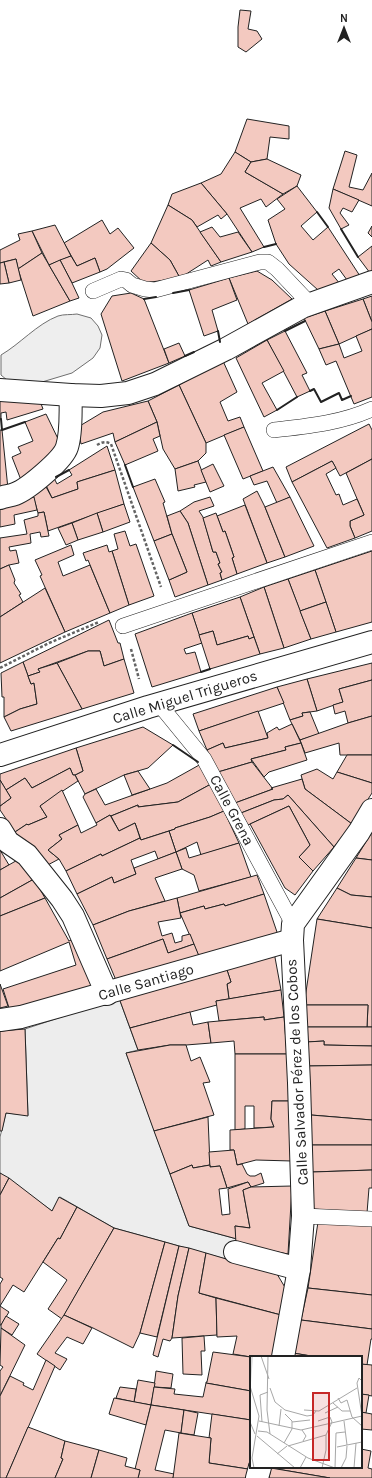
<svg xmlns="http://www.w3.org/2000/svg" width="372" height="1478" font-family="Karla,sans-serif">
	<rect width="100%" height="100%" fill="#fff"/>
	<path fill="#eee" stroke="#6f6f6f" d="M77,314L91,318L98,326L102,335L100,348L93,358L72,373L42,382L7,380L1,375V355C20,344 37,324 58,316C64,314 71,315 77,314Z"/>
	<polygon fill="#ededed" stroke="#6f6f6f" points="119,998 138,1050 126,1053 189,1226 237,1239 233,1261 114,1228 60,1197 52,1211 0,1173 0,1137 6,1113 28,1115 25,1029"/>
	<g fill="#f3c9c0" stroke="#222">
		<polygon points="240,10 251,11 248,29 257,31 262,39 246,52 238,47 238,27"/>
		<polygon points="247,119 289,126 289,139 270,137 267,159 251,162 235,152"/>
		<polygon points="345,151 357,155 349,187 363,190 372,173 372,206 333,189"/>
		<polygon points="235,152 251,162 245,172 283,194 266,207 261,199 240,208 264,247 252,252 227,214 201,183 221,174"/>
		<polygon points="267,159 301,175 297,186 283,194 245,172 251,162"/>
		<polygon points="201,183 227,214 221,219 218,215 197,227 192,220 168,205 172,194"/>
		<polygon points="297,186 317,212 301,226 313,240 328,227 360,276 347,280 339,269 332,274 340,284 318,290 289,264 276,244 268,220 285,209 277,199"/>
		<polygon points="333,189 359,200 352,212 343,208 340,213 349,225 341,229 329,208"/>
		<polygon points="168,205 192,220 221,262 211,266 208,260 180,278 170,260 151,243"/>
		<polygon points="102,220 110,234 118,228 134,248 107,269 100,272 95,258 77,266 64,243"/>
		<polygon points="55,225 71,256 49,265 32,231"/>
		<polygon points="372,226 372,237 368,233"/>
		<polygon points="212,227 220,237 238,232 252,252 221,262 200,232"/>
		<polygon points="32,231 42,253 18,269 16,259 0,263 0,250 20,240 18,234"/>
		<polygon points="151,243 170,260 180,278 144,283 131,271"/>
		<polygon points="372,246 372,272 370,273 358,257"/>
		<polygon points="42,253 70,301 33,316 18,269"/>
		<polygon points="71,256 77,266 95,258 100,272 72,283 60,260"/>
		<polygon points="16,259 21,280 9,283 4,262"/>
		<polygon points="60,260 72,283 79,298 70,301 49,265"/>
		<polygon points="4,262 9,283 0,284 0,263"/>
		<polygon points="257,271 272,280 292,299 248,324 229,278"/>
		<polygon points="229,278 237,300 212,310 218,331 204,336 189,290"/>
		<polygon points="131,293 144,299 169,363 122,381 101,314 112,296"/>
		<polygon points="372,296 372,322 363,299"/>
		<polygon points="363,299 372,322 372,329 339,344 325,311"/>
		<polygon points="325,311 339,344 319,349 304,318"/>
		<polygon points="372,329 372,397 354,404 336,361 326,365 319,349 339,344 344,358 362,351 356,336"/>
		<polygon points="285,331 307,373 302,375 310,391 297,397 267,340"/>
		<polygon points="267,340 284,371 262,383 277,410 264,417 236,358"/>
		<polygon points="179,343 185,356 169,363 164,349"/>
		<polygon points="223,361 237,392 220,402 228,421 240,417 244,427 206,443 179,385"/>
		<polygon points="179,385 206,443 206,453 198,461 175,469 163,449 157,422 148,401"/>
		<polygon points="0,399 40,401 43,409 7,420 6,412 1,413 1,419 0,419"/>
		<polygon points="148,401 157,422 115,442 113,433 81,444 78,427 103,412"/>
		<polygon points="46,414 61,445 21,480 12,457 21,453 18,447 33,441 25,422"/>
		<polygon points="157,422 160,436 153,439 158,451 125,465 115,442"/>
		<polygon points="369,424 372,430 372,459 340,476 332,461 292,482 286,467"/>
		<polygon points="244,427 263,471 243,479 224,435"/>
		<polygon points="0,430 2,430 8,489 0,490"/>
		<polygon points="107,446 115,470 77,482 78,489 52,498 45,483 54,478 57,484 72,475 69,470"/>
		<polygon points="372,459 372,531 355,538 350,526 350,521 364,515 346,473"/>
		<polygon points="198,461 206,482 194,485 195,487 178,491 175,469"/>
		<polygon points="332,461 336,468 326,474 336,495 339,494 343,505 357,499 364,515 350,521 350,526 355,538 327,548 292,482"/>
		<polygon points="213,464 224,486 210,492 201,470"/>
		<polygon points="273,467 290,497 277,503 267,481 254,485 250,476"/>
		<polygon points="115,470 124,504 48,531 44,512 38,513 32,492 45,485 52,498 78,489 77,482"/>
		<polygon points="155,479 165,502 163,503 172,534 154,541 133,487"/>
		<polygon points="257,491 265,507 285,557 267,563 243,499"/>
		<polygon points="34,497 37,510 14,515 15,524 0,527 0,505"/>
		<polygon points="210,497 214,506 199,511 203,517 213,552 216,552 220,563 218,564 222,572 220,573 222,580 208,585 188,523 180,511 194,502"/>
		<polygon points="290,497 314,546 285,557 265,507"/>
		<polygon points="124,504 130,522 103,532 97,513"/>
		<polygon points="245,505 267,563 237,574 232,558 234,557 225,531 223,532 217,516"/>
		<polygon points="180,511 188,523 208,585 175,597 169,580 187,572 172,534 167,516"/>
		<polygon points="44,512 49,536 41,537 40,532 30,534 31,543 9,547 10,551 16,550 19,563 9,565 0,569 0,538 27,534 24,520 38,516 38,513"/>
		<polygon points="97,513 103,532 78,540 72,523"/>
		<polygon points="216,513 223,532 225,531 234,557 232,558 237,574 222,580 220,573 222,572 218,564 220,563 216,552 213,552 203,518"/>
		<polygon points="72,523 78,540 66,545 58,528"/>
		<polygon points="125,531 130,546 136,544 154,596 129,605 112,551 118,549 114,534"/>
		<polygon points="172,534 187,572 169,580 154,541"/>
		<polygon points="71,545 74,555 58,562 63,576 90,565 110,613 65,632 40,576 42,575 35,560"/>
		<polygon points="107,545 109,552 112,551 129,605 110,613 88,560 86,561 83,553"/>
		<polygon points="372,551 372,622 336,632 315,570"/>
		<polygon points="9,565 15,580 14,583 21,594 19,595 23,602 0,617 0,569"/>
		<polygon points="315,570 326,602 300,611 288,579"/>
		<polygon points="288,579 311,639 284,648 264,587"/>
		<polygon points="264,587 284,648 260,654 240,597"/>
		<polygon points="45,588 65,632 0,663 0,617"/>
		<polygon points="240,597 254,637 249,639 248,636 217,645 213,631 199,635 192,613"/>
		<polygon points="326,602 336,632 311,639 300,611"/>
		<polygon points="192,613 202,643 184,649 186,654 195,652 201,672 152,687 135,634"/>
		<polygon points="109,620 118,643 120,643 124,659 104,666 100,651 88,651 38,669 40,672 28,676 23,662"/>
		<polygon points="213,631 217,645 248,636 249,639 254,637 260,654 210,669 199,635"/>
		<polygon points="88,651 100,651 104,666 124,659 134,693 82,709 57,663"/>
		<polygon points="23,662 31,684 34,683 37,704 20,709 4,717 4,697 2,697 1,673"/>
		<polygon points="57,663 82,709 11,731 4,717 20,709 37,704 34,683 31,684 28,676 40,672 38,669"/>
		<polygon points="372,663 372,680 339,689 343,702 317,711 307,679"/>
		<polygon points="307,679 317,711 302,713 303,716 290,720 277,687"/>
		<polygon points="372,680 372,716 348,723 345,711 335,714 333,705 343,702 339,689"/>
		<polygon points="277,687 284,703 199,731 193,714"/>
		<polygon points="258,711 268,738 225,748 223,743 207,750 199,731"/>
		<polygon points="310,712 319,734 300,740 290,720 303,716 302,713"/>
		<polygon points="372,716 372,755 340,755 339,743 305,753 300,740 348,723"/>
		<polygon points="292,724 301,743 285,747 286,750 251,759 252,762 218,772 207,750 223,743 225,748 268,738 267,733 277,727 279,730"/>
		<polygon points="143,727 173,745 148,768 124,775 85,794 75,775 83,771 76,748"/>
		<polygon points="301,743 307,760 269,772 264,777 251,759 286,750 285,747"/>
		<polygon points="76,748 83,771 75,775 73,775 70,768 32,788 25,778 6,790 0,780 0,774"/>
		<polygon points="347,755 372,755 372,783 337,772"/>
		<polygon points="252,762 273,789 235,803 218,772"/>
		<polygon points="201,764 211,784 178,802 138,807 138,805 111,816 110,815 96,823 83,797 85,794 96,789 105,805 167,783"/>
		<polygon points="70,768 73,775 75,775 78,781 40,806 47,817 28,825 27,824 15,832 0,810 0,806 11,798 6,790 25,778 32,788"/>
		<polygon points="317,769 333,779 337,772 372,783 372,793 352,824 305,789 301,775"/>
		<polygon points="138,771 150,789 132,795 124,775"/>
		<polygon points="302,779 305,789 352,824 334,847 288,795 283,799 274,800 241,813 235,803 273,789 271,788"/>
		<polygon points="0,780 11,798 0,806"/>
		<polygon points="211,784 224,811 210,817 175,828 175,829 141,840 135,823 119,831 111,816 138,805 138,807 178,802"/>
		<polygon points="62,790 78,825 59,835 62,839 48,850 59,859 44,867 15,832 27,824 28,825 47,817 40,806"/>
		<polygon points="288,795 334,847 313,871 299,857 310,845 289,806 248,825 241,813 274,800 283,799"/>
		<polygon points="289,806 310,845 299,857 313,871 295,895 285,888 250,824"/>
		<polygon points="224,811 239,843 201,855 197,842 176,852 169,831 175,829 175,828 210,817"/>
		<polygon points="110,815 119,831 135,823 140,838 102,856 101,854 66,871 59,859 48,850 62,839 59,835 78,825 81,833 97,825 96,823"/>
		<polygon points="169,831 176,852 158,859 155,851 131,860 136,874 114,883 112,877 77,894 66,871 101,854 102,856 140,838 141,840"/>
		<polygon points="372,832 372,860 356,858"/>
		<polygon points="239,843 251,877 199,891 194,875 182,869 176,852 186,848 189,858"/>
		<polygon points="0,850 9,865 0,870"/>
		<polygon points="176,852 182,869 155,878 165,901 129,911 93,925 77,894 112,877 114,883 136,874 134,868"/>
		<polygon points="21,858 34,879 0,898 0,870"/>
		<polygon points="356,858 372,860 372,897 351,895 337,888"/>
		<polygon points="257,875 264,894 225,906 224,904 205,909 204,906 180,913 177,898"/>
		<polygon points="34,879 45,898 0,916 0,898"/>
		<polygon points="337,888 351,895 372,897 372,928 317,919"/>
		<polygon points="264,894 278,935 201,961 180,913 204,906 205,909 224,904 225,906"/>
		<polygon points="45,898 69,941 76,938 93,986 10,1011 3,989 76,965 69,942 0,971 0,916"/>
		<polygon points="177,898 181,918 158,922 162,936 172,933 175,943 182,941 182,936 190,934 194,944 168,953 163,939 107,959 93,925 129,911"/>
		<polygon points="317,919 372,928 372,1027 367,1027 368,1005 304,1005"/>
		<polygon points="163,939 168,953 194,944 201,961 118,985 107,959"/>
		<polygon points="274,952 281,990 229,999 227,984 231,982 226,967"/>
		<polygon points="226,967 231,982 227,984 229,999 216,1001 217,1005 130,1028 119,998"/>
		<polygon points="0,984 8,1006 0,1008"/>
		<polygon points="281,990 284,1017 264,1020 264,1017 219,1021 216,1001"/>
		<polygon points="304,1005 368,1005 367,1027 305,1027"/>
		<polygon points="190,1012 193,1025 208,1022 211,1043 186,1045 170,1045 138,1050 130,1028"/>
		<polygon points="264,1017 264,1020 284,1017 287,1054 235,1054 234,1041 211,1043 208,1022"/>
		<polygon points="305,1027 372,1027 372,1046 324,1045 324,1041 306,1042"/>
		<polygon points="25,1029 28,1116 6,1113 2,1131 0,1131 0,1031"/>
		<polygon points="324,1041 324,1045 372,1046 372,1065 307,1066 306,1042"/>
		<polygon points="170,1045 186,1045 191,1061 200,1057 210,1082 203,1083 214,1115 154,1131 126,1053"/>
		<polygon points="235,1054 287,1054 290,1101 272,1101 271,1119 274,1127 254,1128 254,1106 245,1106 245,1129 235,1130"/>
		<polygon points="372,1065 372,1120 311,1115 307,1066"/>
		<polygon points="272,1101 290,1101 292,1161 256,1160 237,1165 234,1150 230,1150 230,1130 274,1127 271,1119"/>
		<polygon points="311,1115 372,1120 372,1145 311,1145"/>
		<polygon points="208,1117 210,1165 193,1168 192,1165 170,1174 154,1131"/>
		<polygon points="311,1145 372,1145 372,1170 312,1172"/>
		<polygon points="234,1150 237,1165 242,1164 247,1174 250,1176 255,1176 261,1173 264,1183 251,1187 248,1182 227,1188 220,1166 210,1167 209,1152"/>
		<polygon points="192,1165 193,1168 210,1165 210,1167 220,1166 227,1188 219,1189 222,1215 230,1214 228,1189 248,1182 251,1187 243,1190 250,1228 235,1226 237,1239 189,1226 170,1174"/>
		<polygon points="372,1170 372,1188 369,1188 367,1213 313,1209 312,1172"/>
		<polygon points="0,1173 9,1178 0,1195"/>
		<polygon points="9,1178 52,1211 59,1197 77,1207 60,1239 58,1238 24,1292 13,1285 0,1306 9,1312 1,1325 0,1325 0,1284 3,1279 0,1277 0,1195"/>
		<polygon points="292,1186 288,1254 236,1244 235,1226 250,1228 243,1190 251,1187"/>
		<polygon points="77,1207 114,1228 62,1319 48,1309 67,1280 43,1262 58,1238 60,1239"/>
		<polygon points="318,1222 372,1225 372,1295 308,1288"/>
		<polygon points="114,1228 165,1242 140,1333 133,1348 93,1328 64,1315"/>
		<polygon points="165,1242 179,1246 157,1337 140,1333"/>
		<polygon points="179,1246 189,1248 178,1296 172,1338 170,1341 163,1339 158,1357 153,1355"/>
		<polygon points="189,1248 206,1253 199,1293 216,1298 217,1335 172,1338 178,1296"/>
		<polygon points="206,1253 277,1274 286,1289 281,1315 199,1293"/>
		<polygon points="308,1288 372,1295 372,1329 301,1320"/>
		<polygon points="216,1298 281,1315 272,1357 251,1357 233,1354 237,1336 217,1337"/>
		<polygon points="64,1315 92,1328 83,1344 67,1337 55,1353 67,1359 60,1370 37,1354"/>
		<polygon points="6,1316 19,1324 12,1335 1,1328 1,1325"/>
		<polygon points="301,1320 372,1329 372,1339 371,1339 367,1365 361,1364 361,1357 317,1357 293,1353"/>
		<polygon points="1,1328 25,1345 0,1396 0,1371 3,1367 0,1365"/>
		<polygon points="204,1336 205,1351 201,1351 202,1375 183,1374 182,1338"/>
		<polygon points="213,1352 251,1357 251,1391 206,1383 206,1382 207,1382"/>
		<polygon points="293,1353 317,1357 293,1357"/>
		<polygon points="46,1360 55,1366 6,1478 0,1478 0,1396 10,1376 24,1383 23,1385 33,1390"/>
		<polygon points="361,1364 372,1365 372,1396 361,1394"/>
		<polygon points="156,1371 173,1374 171,1388 154,1387"/>
		<polygon points="138,1380 155,1383 151,1405 134,1402"/>
		<polygon points="206,1383 251,1391 251,1420 151,1405 154,1387 175,1389 174,1394 203,1397"/>
		<polygon points="120,1387 136,1389 134,1402 116,1398"/>
		<polygon points="361,1394 369,1395 366,1413 361,1412"/>
		<polygon points="114,1398 151,1405 146,1425 109,1414"/>
		<polygon points="151,1405 184,1410 181,1433 165,1430 155,1470 174,1474 173,1478 138,1478 140,1470 135,1469"/>
		<polygon points="184,1410 198,1413 194,1435 181,1433"/>
		<polygon points="361,1412 372,1414 372,1430 361,1429"/>
		<polygon points="212,1414 251,1420 251,1456 248,1469 209,1463 211,1438 209,1438"/>
		<polygon points="28,1427 65,1441 61,1458 63,1459 55,1478 6,1478"/>
		<polygon points="179,1433 211,1438 209,1463 248,1469 246,1478 173,1478"/>
		<polygon points="65,1441 99,1450 91,1478 55,1478 63,1459 61,1458"/>
		<polygon points="361,1449 371,1451 368,1468 372,1469 372,1478 330,1478 271,1468 361,1467"/>
		<polygon points="99,1450 127,1458 125,1466 140,1470 138,1478 91,1478"/>
		<polygon points="271,1468 330,1478 269,1478"/>
	</g>
	<g fill="none" stroke-linecap="round" stroke-linejoin="round">
		<defs>
			<g id="lane">
				<polyline points="93,291 121,279 126,280 132,285 145,289 155,290 260,262 268,262 277,269 310,304"/>
				<path d="M274,430C308,426 341,423 372,409"/>
				<polyline points="123,626 372,542"/>
				<polyline points="159,704 204,759 293,924"/>
				<polyline points="303,1216 372,1219"/>
			</g>
			<g id="street">
				<polyline points="0,390 71,395 101,396 128,393 155,384 226,349 302,307 372,282"/>
				<path d="M0,498C5,496 10,496 15,494C28,489 63,460 67,447C72,431 70,412 71,395"/>
				<polyline points="0,755 148,707 372,642"/>
				<polyline points="0,829 8,842 27,855 62,899 73,916 107,994"/>
				<polyline points="0,1020 21,1017 292,940"/>
				<polyline points="235,1252 299,1269"/>
				<polyline points="283,1357 299,1269 303,1216 299,1083 292,940 293,924 359,832 372,810"/>
				<polyline points="257,1478 260,1467"/>
			</g>
		</defs>
		<use href="#lane" stroke="#222" stroke-width="16"/>
		<use href="#street" stroke="#222" stroke-width="24"/>
		<g stroke="#646464" stroke-width="2.5" stroke-dasharray="3 2" stroke-linecap="butt">
			<path d="M97,445C102,442 106,441 111,444L161,587"/>
			<polyline points="131,649 139,679"/>
			<polyline points="0,668 49,643 99,622"/>
		</g>
		<use href="#lane" stroke="#fff" stroke-width="15"/>
		<use href="#street" stroke="#fff" stroke-width="22"/>
		<g stroke="#222" stroke-width="2">
			<polyline points="317,212 328,227"/>
			<polyline points="341,229 358,257"/>
			<polyline points="264,247 276,244"/>
			<polyline points="173,293 189,290"/>
			<polyline points="144,299 156,297"/>
			<polyline points="218,331 220,342"/>
			<polyline points="285,331 305,321"/>
			<polyline points="185,356 194,352"/>
			<polyline points="310,391 314,389 321,402 339,393 342,400 351,396"/>
			<polyline points="277,410 297,397"/>
			<polyline points="1,419 2,430 25,422"/>
			<polyline points="125,465 133,487"/>
			<polyline points="56,477 69,470"/>
			<polyline points="201,672 210,669"/>
			<polyline points="173,745 198,762"/>
		</g>
	</g>
	<g text-anchor="middle" stroke-width="3" stroke-linejoin="round" paint-order="stroke">
		<g font-size="15" fill="#222" stroke="#fff">
			<text transform="translate(185 697) rotate(-17)" y="5">Calle Miguel Trigueros</text>
			<text transform="translate(232 810) rotate(62)" y="5">Calle Grena</text>
			<text transform="translate(146 982) rotate(-16)" y="5">Calle Santiago</text>
			<text transform="translate(297 1072) rotate(-93)" y="5">Calle Salvador Pérez de los Cobos</text>
		</g>
	</g>
	<g transform="translate(250 1356)">
		<rect width="112" height="112" fill="#fff"/>
		<path fill="none" stroke="#d9d9d9" stroke-width="2" d="M0,27L2,0M0,72V86"/>
		<path fill="none" stroke="#a7a7a7" stroke-width="1" d="M11,0L19,23M18,0L17,54L20,78M112,25L109,22L107,27L112,60M0,30L9,60L2,102L4,112M20,32L25,46L35,54L57,60L63,59L66,55M88,42L91,47L97,44L102,61L112,70M83,47L92,55H100M54,54L69,55L107,32M75,57L88,51M9,65L51,74M68,65L80,61L82,66M94,65L97,89M0,66L5,78M12,66L10,39L18,36M42,66L60,64M29,70L31,53M51,74L112,60M52,74L56,80L53,85M8,75L17,76L58,102L85,112M7,80L45,112M34,87L42,73V65L35,58M38,90L76,79M87,91L112,86M27,98L37,90M50,112L56,101M72,112L76,94V79L82,66M85,112L86,77L95,76M91,112L96,102L97,90M104,112L106,87"/>
		<path fill="#c62828" fill-opacity="0.15" stroke="#c62828" stroke-width="2" d="M63,37H79V104H63Z"/>
		<rect width="112" height="112" fill="none" stroke="#222" stroke-width="2"/>
	</g>
	<g transform="translate(344 28)" stroke="#ffffff" stroke-width="3" paint-order="stroke">
	<path d="M0-3L7 15L0 10L-7 15Z" fill="#222222"/>
	<text y="-6" font-size="11" font-weight="bold" text-anchor="middle" fill="#222222">N</text>
	</g>
</svg>
